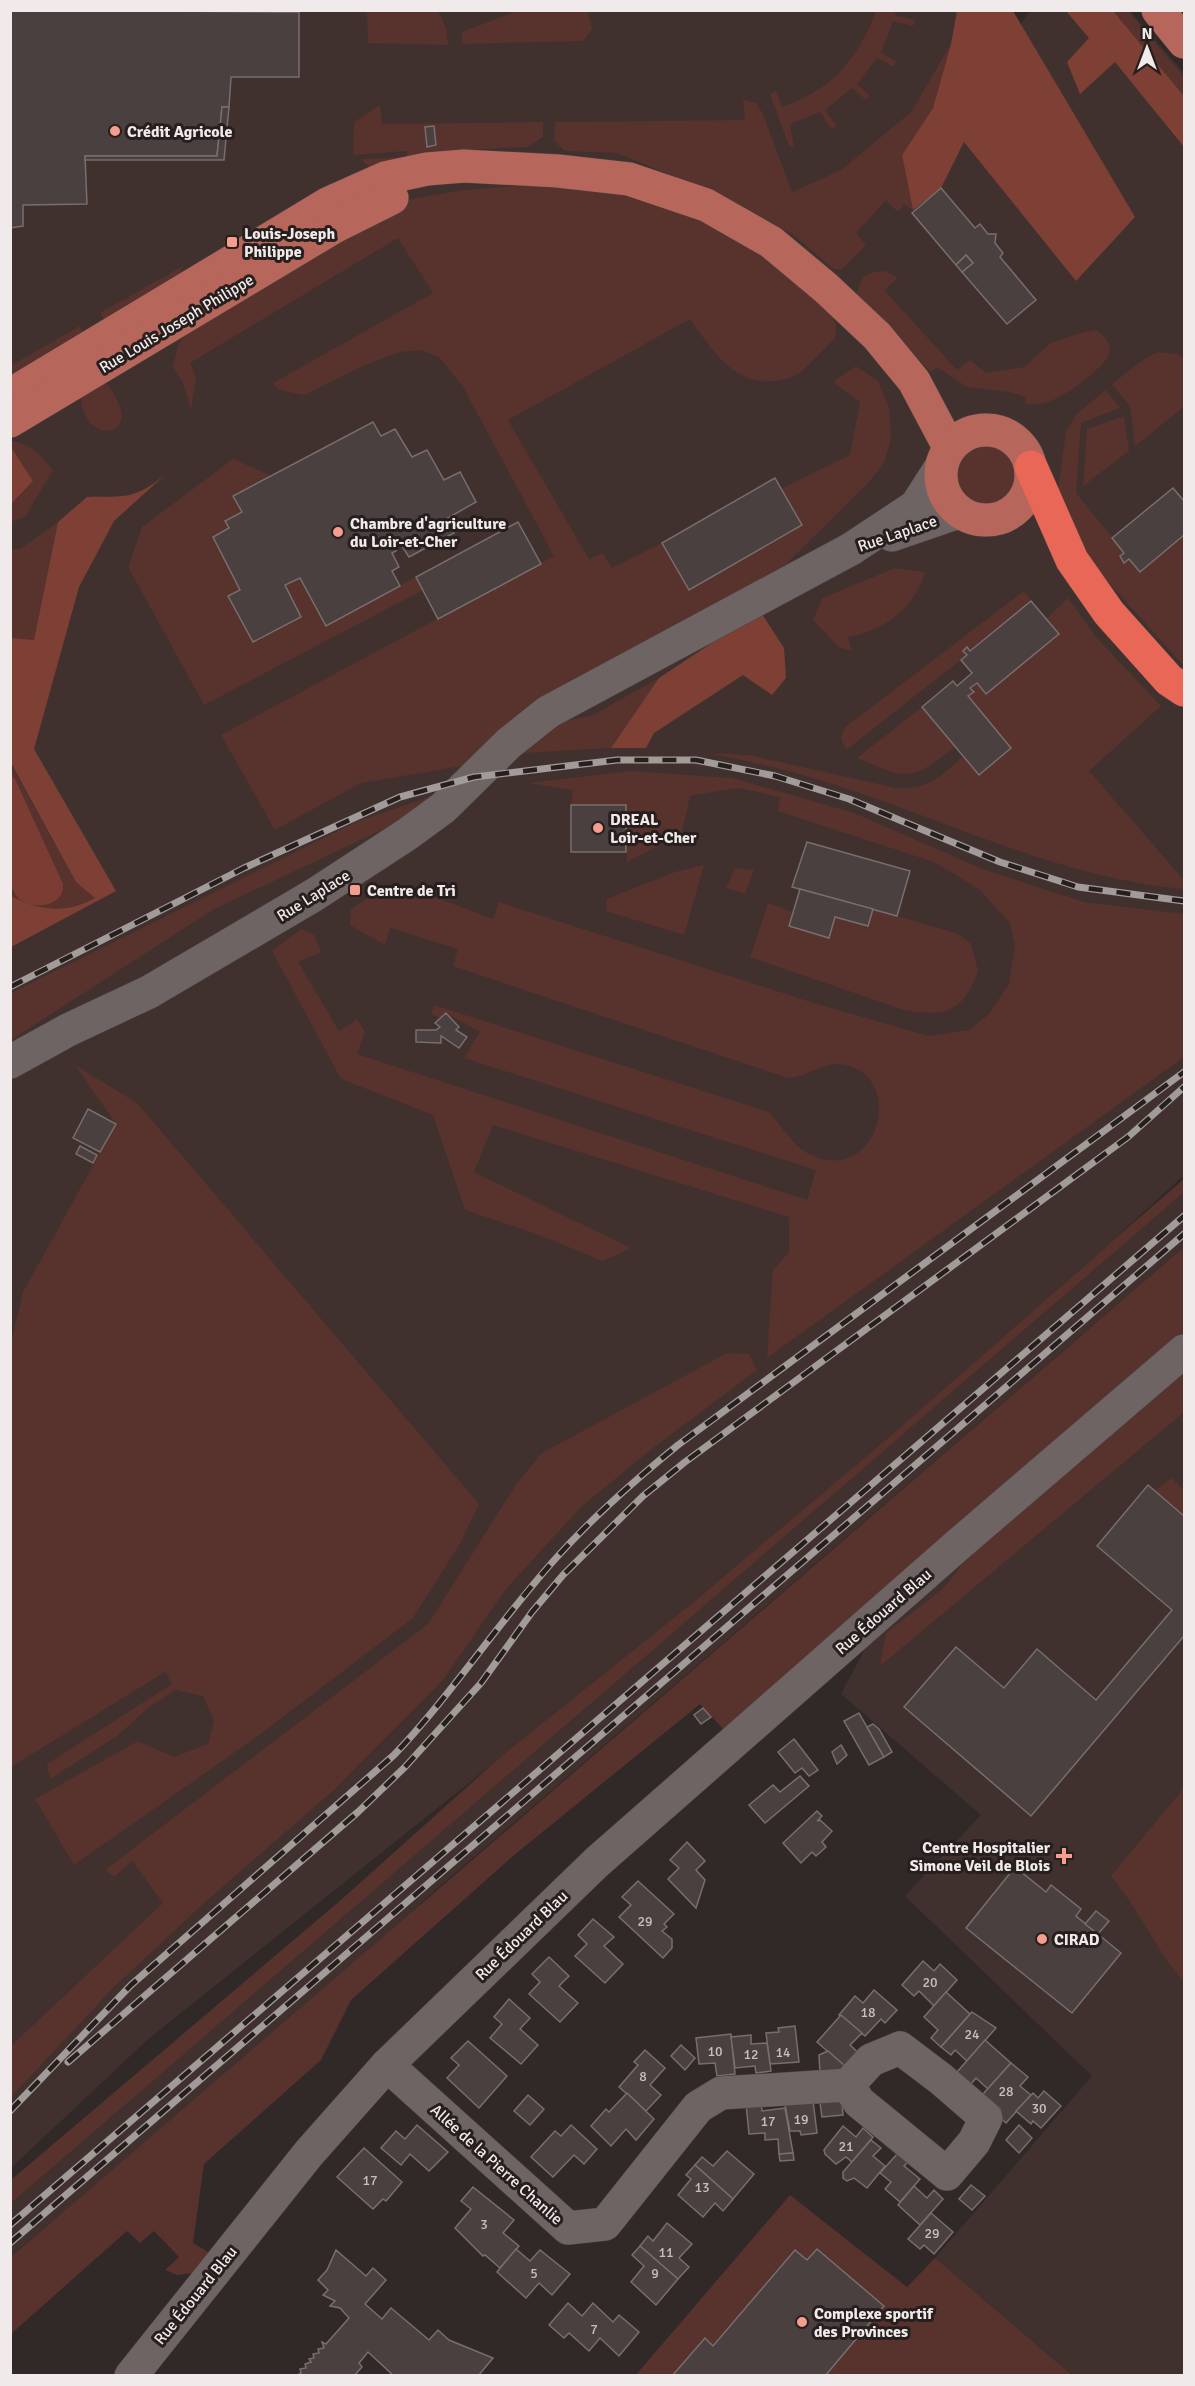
<svg xmlns="http://www.w3.org/2000/svg" width="1195" height="2386" font-family="Signika,sans-serif">
	<rect width="100%" height="100%" fill="#312928"/>
	<g fill="#40312f">
		<polygon points="11,11 970,11 934,148 1030,11 1130,11 1184,73 1184,1175 1116,1237 1184,1179 1184,1247 424,1900 11,2311 11,2180 341,1900 490,1766 147,2040 11,2168"/>
		<polygon points="1184,1300 1184,2375 1072,2375 935,2258 1092,2076 905,1896 981,1815 841,1694 934,1520"/>
	</g>
	<g fill="#58322c">
		<polygon points="520,10 588,11 592,29 583,41 462,44 462,32"/>
		<polygon points="367,11 438,11 446,28 448,45 368,43"/>
		<path d="M876,11H896L895,15L915,20L913,26L893,21L881,53L896,61L894,67L877,58L857,84L870,96L866,100L852,88L825,110L837,126L831,129L820,112L790,124L794,148L789,146L770,94L776,91L782,107C833,89 857,60 876,11Z"/>
		<polygon points="1113,11 1128,11 1184,77 1184,96"/>
		<polygon points="951,44 933,108 902,155 913,210 904,204 898,212 886,200 856,233 866,245 842,269 833,269 794,235 713,192 617,153 565,151 554,141 555,122 745,120 743,100 756,103 763,114 792,192 841,170 911,112"/>
		<polygon points="380,105 382,124 543,122 543,137 527,147 446,151 372,170 361,159 407,157 407,151 353,155 354,122"/>
		<path d="M536,184L606,189L685,212L746,243L810,292L832,316L836,325L835,339C823,349 813,362 801,372C795,377 784,380 775,381C733,386 712,349 690,319L508,420L589,559L603,553L612,568L662,543L689,590L801,526L781,489L850,455L860,402L833,382L856,366L878,381L889,407L891,438L884,463L868,483L784,566L532,707L493,735L462,766L361,783L275,830L221,735L554,556L462,385L440,358L421,350L400,352L363,366L304,395L279,390L273,383L433,293L398,238L190,363L196,377L191,409L183,383L173,367L178,345L189,330L406,200L464,190Z"/>
		<polygon points="183,266 179,274 106,322 100,313"/>
		<path d="M885,271L898,278L884,290L957,370L970,360L986,373L1024,367L1051,343L1077,334L1097,330C1102,335 1110,341 1110,349C1112,364 1062,398 1048,402C1041,404 1033,404 1025,404L1026,397L1009,392L967,387L937,367L931,372L856,298C862,276 862,273 885,271Z"/>
		<polygon points="80,326 85,338 11,382 10,366"/>
		<polygon points="1157,352 1177,354 1184,358 1184,407 1135,446 1130,406 1112,384 1144,359"/>
		<path d="M103,382C111,387 113,392 117,400C137,438 84,445 81,397Z"/>
		<polygon points="1105,390 1120,408 1081,423 1076,493 1140,572 1184,535 1184,666 1110,584 1098,585 1057,496 1066,432 1076,415"/>
		<polygon points="1124,416 1129,451 1083,486 1087,429"/>
		<circle cx="987" cy="472" r="38"/>
		<path d="M11,441C30,443 41,456 53,470L25,517L11,522V504L33,481L11,447Z"/>
		<polygon points="233,459 272,476 233,496 242,512 226,521 229,528 213,538 240,590 228,596 253,642 301,617 285,585 300,578 326,626 416,577 423,590 204,705 128,567 142,527"/>
		<polygon points="58,522 34,641 11,638 10,549 20,549"/>
		<path d="M895,568L925,572C915,608 884,631 848,637L852,651L839,647L813,620L822,598Z"/>
		<polygon points="1024,591 1031,601 970,651 967,648 963,651 967,655 846,750 841,739 844,728"/>
		<path d="M1068,598L1096,637L1161,706L1089,771L1184,880V889C1067,879 959,826 848,789C801,773 755,762 706,753L749,755L896,788C930,789 939,778 963,756L979,775L1011,748L968,696L974,692L970,688L977,683L986,694L1058,634L1046,619Z"/>
		<polygon points="659,678 611,748 523,753 561,721 591,716"/>
		<path d="M922,707L955,747C910,782 909,780 857,758Z"/>
		<path d="M10,763L76,882L96,898C64,913 41,912 11,896V887L19,899L15,779L11,775Z"/>
		<path d="M631,771L732,778L854,813L983,869L1084,902L1184,914V1057L767,1358L773,1270L789,1252V1217L493,1125L474,1172L631,1248L603,1261L534,1233L465,1210L433,1115L341,1079L272,951L301,929L314,935L321,952L298,962L339,1031L357,1019L365,1032L357,1054L807,1200L816,1170L464,1058L480,1032L446,1013L440,1018L431,1014L434,1005L769,1112C780,1124 793,1145 807,1153C877,1190 908,1078 845,1065C823,1060 809,1077 788,1078L453,966L458,949L390,928L385,945L350,925L351,909L381,889L410,888L493,919L499,902L814,1003L929,1036L969,1030L988,1015L1009,984L1015,946L1010,923L979,889L934,862L778,811L780,797L738,788L690,796L682,833L627,862L626,805H571L573,790L528,783Z"/>
		<polygon points="441,793 420,812 214,909 11,1040 11,993 356,822"/>
		<polygon points="704,865 684,935 606,911 607,899 675,872"/>
		<polygon points="735,868 754,870 745,894 726,888"/>
		<path d="M768,903L793,912L789,926L829,937L835,917L868,926L873,909L959,934L971,944L978,971C962,1013 947,1017 904,1010L750,957Z"/>
		<polygon points="75,1065 137,1103 479,1504 461,1542 413,1618 255,1738 74,1865 35,1799 138,1741 174,1757 208,1744 214,1721 203,1696 176,1690 148,1708 117,1736 50,1779 47,1764 172,1684 165,1672 11,1767 11,1344 23,1292 116,1124"/>
		<polygon points="1184,1179 1184,1192 11,2203 11,2180 341,1900 503,1755 689,1606 887,1439"/>
		<polygon points="1184,1247 1184,1332 949,1532 952,1536 723,1729 700,1704 513,1856 351,2000 321,2060 204,2164 193,2243 210,2253 194,2273 177,2275 165,2270 179,2257 154,2231 140,2243 127,2231 11,2334 10,2258"/>
		<polygon points="727,1353 749,1354 757,1370 653,1448 582,1506 505,1590 443,1680 334,1790 204,1903 113,1988 11,2097 11,2046 163,1903 132,1861 114,1877 105,1870 428,1624 517,1483 542,1453"/>
		<polygon points="1184,1364 1184,1412 880,1666 886,1633 945,1587 972,1551"/>
		<polygon points="1171,1478 1184,1489 1184,1516 1155,1491"/>
		<path d="M1184,1788V1982C1156,1950 1139,1909 1111,1876Z"/>
		<polygon points="790,2195 907,2287 935,2258 1072,2375 635,2376"/>
	</g>
	<g fill="#7e3f35">
		<polygon points="957,11 1013,11 1135,217 1076,281 964,142 941,188 913,210 902,155 933,108 951,44"/>
		<polygon points="1066,11 1113,11 1184,96 1184,147 1115,62 1080,94 1067,62 1089,38"/>
		<polygon points="11,447 33,481 11,504 10,504"/>
		<path d="M166,474L114,521L79,587L34,749L116,891L11,947V896C40,911 66,914 95,898L76,882L11,763V638L34,640L58,522L87,497C126,496 134,500 166,474Z"/>
		<polygon points="760,611 784,648 786,678 772,695 743,675 654,733 646,748 611,748 659,678"/>
	</g>
	<path fill="#7b3c33" d="M11,775L15,779L63,884C65,906 35,911 19,899C16,896 13,890 11,887Z"/>
	<g fill="#49403f" stroke="#786e6d" stroke-width="1.5">
		<polygon points="10,10 299,12 299,77 231,77 229,107 222,107 217,156 85,156 87,204 23,205 23,226 10,228"/>
		<polygon points="222,107 229,107 224,160 85,160 85,156 217,156"/>
		<polygon points="434,126 436,145 427,147 425,127"/>
		<polygon points="941,188 975,228 980,224 988,234 996,234 995,243 1003,253 1000,257 1036,300 1007,324 962,272 973,263 966,255 956,265 912,213"/>
		<polygon points="966,255 973,263 962,272 956,265"/>
		<polygon points="373,422 381,436 395,429 412,457 427,450 444,480 460,472 476,502 446,519 454,533 409,557 400,543 394,546 396,551 392,553 399,567 392,571 400,586 326,626 300,578 285,585 301,617 253,642 228,596 240,590 213,537 229,528 225,521 242,512 233,496"/>
		<polygon points="775,478 802,525 689,590 662,543"/>
		<polygon points="1173,488 1184,501 1184,535 1140,572 1129,559 1124,563 1120,556 1124,553 1112,538"/>
		<polygon points="518,522 541,564 438,619 416,577"/>
		<polygon points="1031,601 1059,634 986,694 977,683 970,688 974,692 968,696 1011,748 979,775 922,707 953,681 957,686 972,673 961,660 967,655 963,651 967,647 970,651"/>
		<rect x="571" y="805" width="55" height="47"/>
		<polygon points="807,842 910,871 897,916 792,887"/>
		<polygon points="800,889 873,909 868,926 835,917 829,938 789,926"/>
		<polygon points="446,1013 459,1027 456,1030 467,1037 459,1048 441,1036 441,1043 416,1042 416,1030 436,1030 440,1027 435,1023"/>
		<polygon points="88,1109 116,1124 100,1152 73,1138"/>
		<polygon points="80,1146 97,1155 93,1163 76,1154"/>
		<polygon points="1148,1485 1184,1516 1184,1636 1031,1816 904,1707 956,1647 1004,1688 1037,1649 1096,1700 1172,1610 1097,1546"/>
		<polygon points="703,1708 711,1717 701,1724 694,1715"/>
		<polygon points="859,1713 884,1757 869,1765 844,1721"/>
		<polygon points="873,1724 879,1729 892,1752 884,1757 867,1727"/>
		<polygon points="794,1739 818,1770 809,1776 802,1768 795,1773 778,1752"/>
		<polygon points="841,1745 847,1755 837,1764 832,1752"/>
		<polygon points="800,1776 809,1786 765,1823 749,1805 773,1785 780,1792"/>
		<polygon points="817,1811 822,1816 817,1821 820,1820 832,1831 822,1842 826,1847 816,1856 812,1852 801,1863 783,1843"/>
		<polygon points="687,1842 705,1861 696,1870 705,1880 696,1908 668,1879 679,1868 670,1860"/>
		<polygon points="1015,1867 1046,1892 1051,1885 1081,1909 1076,1916 1121,1953 1072,2013 966,1928"/>
		<polygon points="638,1881 674,1914 664,1924 667,1927 662,1931 672,1939 672,1948 663,1958 619,1917 631,1905 622,1897"/>
		<polygon points="1096,1911 1109,1921 1098,1934 1085,1924"/>
		<polygon points="593,1919 614,1937 604,1946 623,1964 605,1983 575,1956 587,1944 578,1935"/>
		<polygon points="549,1957 569,1976 559,1986 578,2003 560,2022 529,1994 540,1982 532,1974"/>
		<polygon points="923,1961 934,1971 940,1964 957,1980 934,2006 919,1991 914,1996 902,1985"/>
		<polygon points="874,1990 897,2010 885,2023 881,2019 865,2036 839,2015 855,1996 863,2003"/>
		<polygon points="946,1992 970,2014 941,2047 931,2038 938,2030 924,2017"/>
		<polygon points="509,1999 530,2018 520,2029 538,2045 521,2064 490,2038 502,2024 494,2017"/>
		<polygon points="972,2012 996,2028 967,2061 955,2050 951,2055 941,2047"/>
		<polygon points="841,2015 862,2033 850,2045 863,2057 850,2071 817,2042"/>
		<polygon points="795,2026 799,2062 770,2064 766,2033 779,2032 778,2028"/>
		<polygon points="731,2034 735,2074 717,2076 715,2063 699,2064 696,2038"/>
		<polygon points="751,2035 751,2044 767,2043 771,2071 756,2073 755,2066 735,2068 731,2037"/>
		<polygon points="985,2040 1011,2063 988,2089 976,2078 965,2091 951,2079"/>
		<polygon points="468,2041 507,2076 479,2108 447,2078 459,2065 451,2058"/>
		<polygon points="681,2045 695,2058 685,2070 671,2056"/>
		<polygon points="645,2050 665,2068 650,2085 661,2095 646,2111 619,2087 638,2065 634,2062"/>
		<polygon points="828,2051 845,2066 835,2077 820,2073 819,2055"/>
		<polygon points="1011,2063 1028,2077 1020,2086 1031,2095 1006,2123 995,2113 1000,2109 983,2094"/>
		<polygon points="1044,2091 1061,2106 1041,2128 1033,2121 1031,2124 1016,2111 1033,2093 1038,2098"/>
		<polygon points="627,2093 654,2119 636,2140 626,2129 611,2146 591,2126 606,2109 609,2112"/>
		<polygon points="841,2093 843,2115 822,2117 819,2095"/>
		<polygon points="528,2095 544,2109 530,2125 514,2111"/>
		<polygon points="813,2101 817,2133 801,2135 800,2131 790,2131 785,2105"/>
		<polygon points="761,2102 762,2111 785,2108 793,2153 779,2154 778,2139 765,2140 765,2133 749,2134 746,2104"/>
		<polygon points="417,2125 448,2152 429,2171 410,2154 401,2165 381,2148 396,2131 405,2139"/>
		<polygon points="571,2125 597,2149 584,2164 574,2155 553,2177 531,2157 555,2131 561,2136"/>
		<polygon points="1019,2125 1032,2138 1019,2153 1006,2140"/>
		<polygon points="843,2126 856,2137 863,2128 873,2137 852,2162 846,2157 836,2164 825,2154 824,2150"/>
		<polygon points="871,2140 881,2148 873,2156 885,2166 867,2188 854,2178 847,2181 843,2178 843,2172"/>
		<polygon points="364,2148 402,2182 386,2201 383,2199 373,2209 337,2177"/>
		<polygon points="727,2151 754,2174 733,2199 695,2165 702,2157 713,2166"/>
		<polygon points="793,2153 794,2160 780,2161 779,2154"/>
		<polygon points="898,2153 908,2162 904,2166 920,2179 900,2202 885,2189 891,2182 880,2173"/>
		<polygon points="695,2165 733,2199 723,2211 715,2203 703,2217 678,2195 691,2179 686,2175"/>
		<polygon points="971,2185 985,2196 972,2210 959,2199"/>
		<polygon points="914,2186 927,2198 934,2190 943,2199 920,2225 898,2205"/>
		<polygon points="473,2187 514,2220 503,2233 519,2246 500,2268 485,2255 483,2256 455,2228 471,2209 461,2201"/>
		<polygon points="931,2213 953,2232 934,2254 924,2245 920,2249 908,2239"/>
		<polygon points="667,2223 692,2244 679,2258 689,2267 678,2279 640,2246 648,2236 653,2241"/>
		<polygon points="640,2246 678,2279 656,2305 631,2282 644,2266 632,2255"/>
		<polygon points="516,2249 530,2261 540,2250 570,2274 552,2295 539,2283 526,2298 497,2272"/>
		<polygon points="817,2249 884,2306 825,2376 672,2376 705,2338 713,2346 795,2250 807,2260"/>
		<polygon points="336,2250 366,2276 373,2268 386,2280 365,2304 382,2319 391,2308 429,2340 438,2330 449,2340 493,2358 478,2376 394,2376 368,2352 359,2363 362,2367 354,2376 296,2376 301,2373 300,2369 306,2368 305,2364 311,2362 309,2359 314,2358 313,2354 319,2353 318,2349 324,2348 322,2342 326,2344 349,2318 340,2308 330,2306 335,2301 323,2295 328,2290 318,2280 327,2270"/>
		<polygon points="568,2303 582,2316 593,2303 613,2322 619,2315 639,2332 619,2356 600,2338 589,2351 569,2333 564,2338 549,2325"/>
	</g>
	<g fill="none" stroke-linecap="round" stroke-linejoin="round">
		<defs>
			<g id="minor">
				<polyline points="892,535 959,512"/>
				<polyline points="10,1062 68,1030 149,992 314,895 406,835 443,808 509,743 548,712 851,549 916,506 941,467"/>
				<polyline points="387,2065 568,2228 605,2224 698,2107 721,2093 848,2085 859,2102 947,2174 974,2142 986,2118 941,2079 900,2048 871,2060 848,2085"/>
				<polyline points="131,2376 309,2153 387,2065 597,1862 960,1543 1184,1351"/>
			</g>
			<g id="major">
				<polyline points="1158,10 1184,42"/>
				<polyline points="10,395 329,203 385,178 427,169 464,166 558,171 629,179 706,205 771,242 826,288 877,336 914,381 949,447"/>
				<polyline points="10,421 334,227 392,198"/>
				<circle cx="986" cy="475" r="45"/>
			</g>
			<polyline id="highway" points="1031,467 1072,560 1109,613 1169,680 1184,690"/>
		</defs>
		<use href="#minor" stroke="#4d4645" stroke-width="34"/>
		<use href="#major" stroke="#4d4645" stroke-width="34"/>
		<use href="#highway" stroke="#4d4645" stroke-width="34"/>
		<use href="#minor" stroke="#6e6463" stroke-width="33"/>
		<use href="#major" stroke="#b7665b" stroke-width="33"/>
		<use href="#highway" stroke="#e86756" stroke-width="33"/>
		<defs>
			<g id="rail">
				<polyline points="10,987 244,868 400,797 474,777 617,760 696,760 775,776 849,799 1000,862 1078,887 1184,901"/>
				<polyline points="68,2062 358,1812 405,1767 481,1683 532,1612 563,1575 643,1496 685,1462 1128,1137 1184,1087"/>
				<path d="M10,2111L131,1985L394,1755C453,1693 499,1621 557,1557C594,1516 635,1480 678,1445L1184,1072"/>
				<polyline points="10,2225 1184,1216"/>
				<polyline points="10,2243 1184,1234"/>
			</g>
		</defs>
		<use href="#rail" stroke="#a19b9a" stroke-width="7"/>
		<use href="#rail" stroke="#271f1e" stroke-width="4.5" stroke-dasharray="14" stroke-linecap="butt"/>
	</g>
	<g fill="#f59d8f" stroke="#271f1e" stroke-width="2">
		<circle cx="115" cy="131" r="6"/>
		<rect x="226" y="236" width="12" height="12" rx="3"/>
		<circle cx="338" cy="532" r="6"/>
		<circle cx="598" cy="828" r="6"/>
		<rect x="349" y="884" width="12" height="12" rx="3"/>
		<path d="M1061 1847h6v6h6v6h-6v6h-6v-6h-6v-6h6z"/>
		<circle cx="1042" cy="1939" r="6"/>
		<circle cx="802" cy="2322" r="6"/>
	</g>
	<g text-anchor="middle" stroke-width="6" stroke-linejoin="round" paint-order="stroke">
		<g font-size="14" fill="#c6c0bf">
			<text x="645" y="1926">29</text>
			<text x="930" y="1987">20</text>
			<text x="868" y="2017">18</text>
			<text x="972" y="2039">24</text>
			<text x="715" y="2056">10</text>
			<text x="783" y="2057">14</text>
			<text x="751" y="2059">12</text>
			<text x="643" y="2081">8</text>
			<text x="1006" y="2096">28</text>
			<text x="1039" y="2113">30</text>
			<text x="801" y="2124">19</text>
			<text x="768" y="2126">17</text>
			<text x="846" y="2151">21</text>
			<text x="370" y="2185">17</text>
			<text x="702" y="2192">13</text>
			<text x="484" y="2229">3</text>
			<text x="932" y="2238">29</text>
			<text x="666" y="2257">11</text>
			<text x="534" y="2278">5</text>
			<text x="655" y="2278">9</text>
			<text x="594" y="2334">7</text>
		</g>
		<g font-size="16" font-weight="bold" fill="#f0ebea" stroke="#271f1e" text-anchor="start">
			<text x="127" y="137">Crédit Agricole</text>
			<text x="244" y="239">Louis-Joseph<tspan x="244" dy="18">Philippe</tspan></text>
			<text x="350" y="529">Chambre d'agriculture<tspan x="350" dy="18">du Loir-et-Cher</tspan></text>
			<text x="610" y="825">DREAL<tspan x="610" dy="18">Loir-et-Cher</tspan></text>
			<text x="367" y="896">Centre de Tri</text>
			<text x="1050" y="1853" text-anchor="end">Centre Hospitalier<tspan x="1050" dy="18">Simone Veil de Blois</tspan></text>
			<text x="1054" y="1945">CIRAD</text>
			<text x="814" y="2319">Complexe sportif<tspan x="814" dy="18">des Provinces</tspan></text>
		</g>
		<g font-size="16" fill="#f0ebea" stroke="#271f1e">
			<text transform="translate(176 323) rotate(-31)" y="6">Rue Louis Joseph Philippe</text>
			<text transform="translate(897 533) rotate(-19)" y="6">Rue Laplace</text>
			<text transform="translate(313 895) rotate(-32)" y="6">Rue Laplace</text>
			<text transform="translate(883 1611) rotate(-41)" y="6">Rue Édouard Blau</text>
			<text transform="translate(521 1935) rotate(-44)" y="6">Rue Édouard Blau</text>
			<text transform="translate(497 2164) rotate(42)" y="6">Allée de la Pierre Chanlie</text>
			<text transform="translate(195 2295) rotate(-51)" y="6">Rue Édouard Blau</text>
		</g>
	</g>
	<rect width="1195" height="2386" fill="none" stroke="#f0ebea" stroke-width="24"/>
	<g transform="translate(1147 48)" stroke="#271f1e" stroke-width="4.5" paint-order="stroke">
	<path d="M0-4.5L10 22L0 15L-10 22Z" fill="#f0ebea"/>
	<text y="-9" font-size="16" font-weight="bold" text-anchor="middle" fill="#f0ebea">N</text>
	</g>
</svg>
